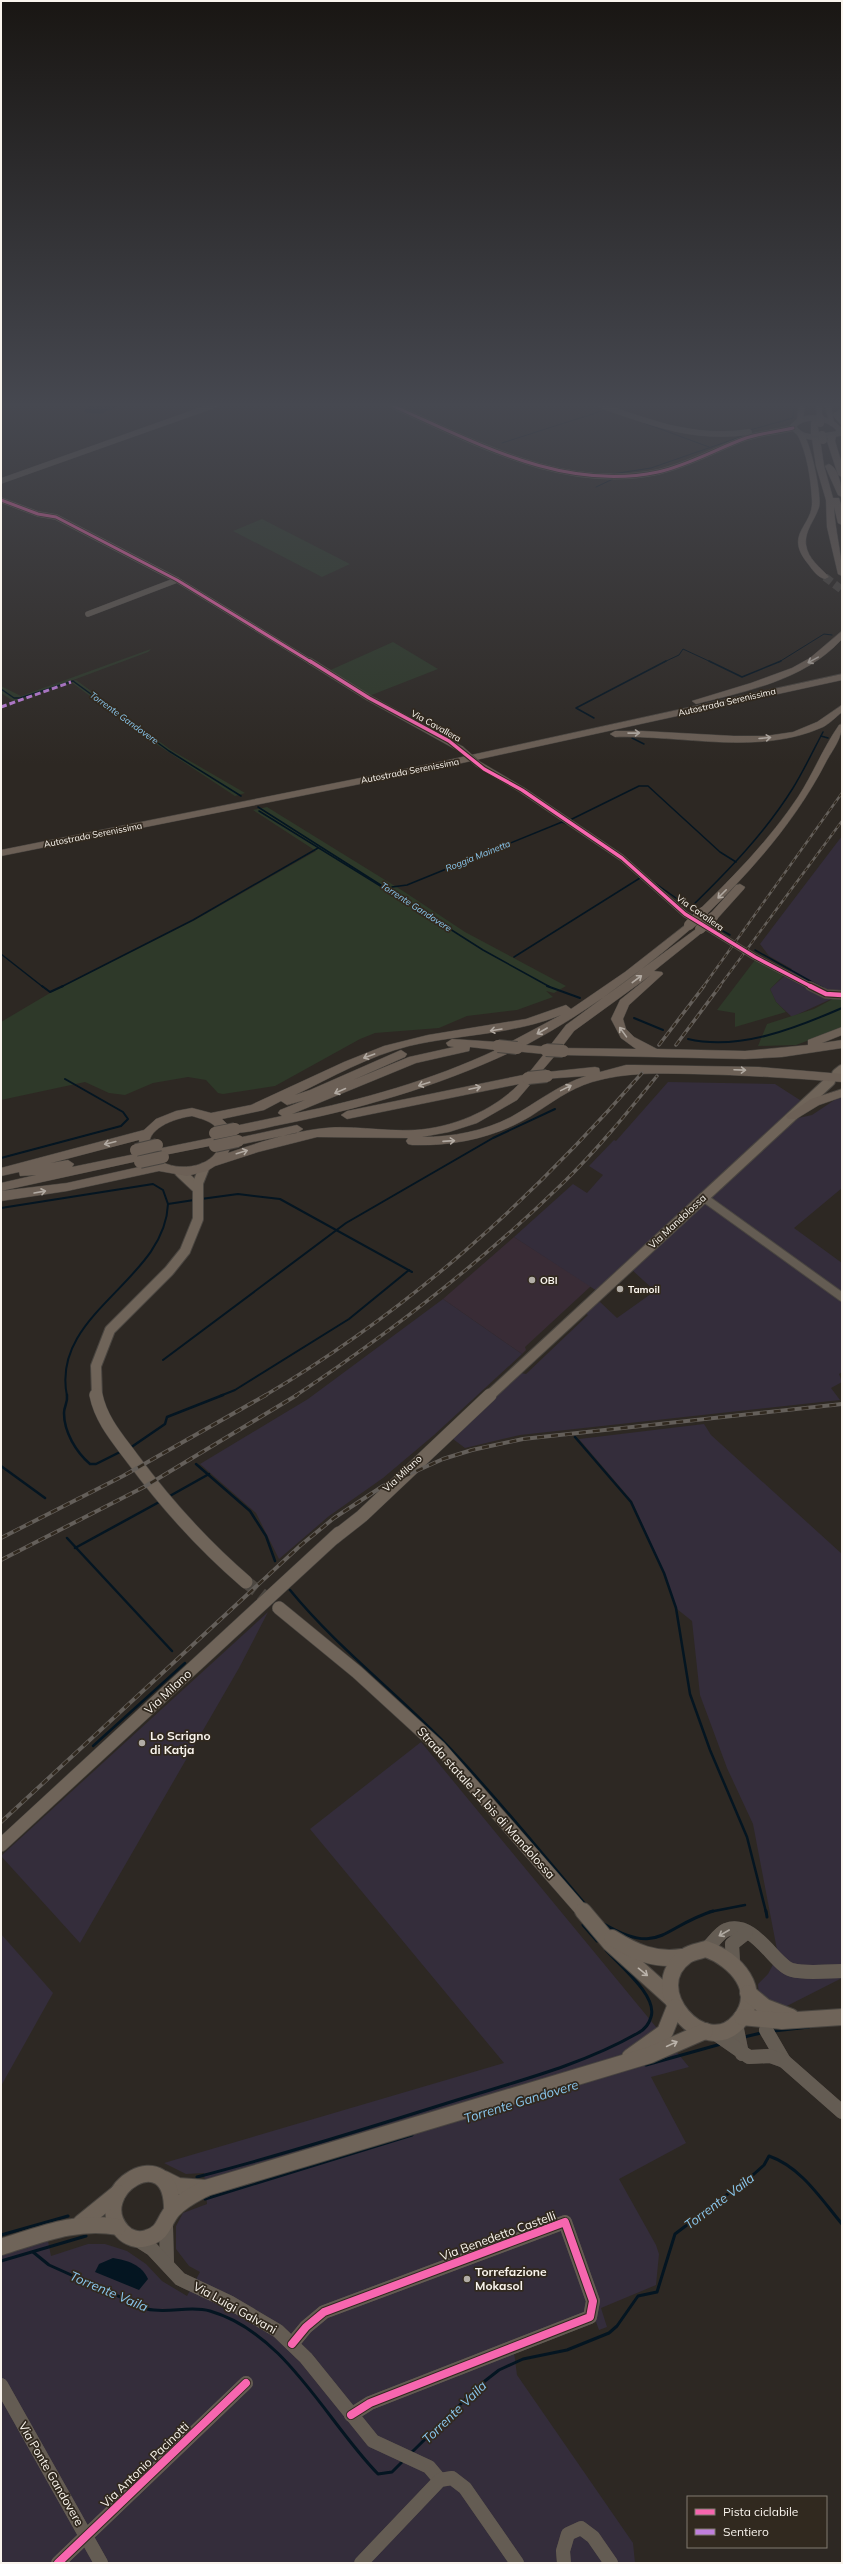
<svg xmlns="http://www.w3.org/2000/svg" width="843" height="2564" font-family="Mulish,sans-serif">
	<rect width="100%" height="100%" fill="#2d2823"/>
	<polygon fill="#392c36" points="514,1237 591,1286 525,1347 526,1350 522,1354 443,1299"/>
	<g fill="#342d3b">
		<polygon points="842,836 842,994 792,1017 776,1002 770,989 792,969 769,956 760,944"/>
		<polygon points="668,1082 775,1084 803,1102 597,1291 514,1237 573,1184 587,1193 603,1175 589,1166 614,1140 616,1141"/>
		<polygon points="842,1095 842,1188 794,1228 842,1263 842,1296 708,1198 794,1119 812,1115"/>
		<polygon points="705,1201 842,1300 842,1372 839,1374 842,1382 831,1388 840,1400 520,1435 465,1448 453,1439 521,1373 526,1374 588,1315 586,1314 599,1301 617,1318 655,1291 631,1269"/>
		<polygon points="443,1299 522,1354 434,1435 383,1478 329,1516 279,1559 256,1513 200,1464 308,1399"/>
		<polygon points="704,1424 711,1435 842,1554 842,1978 779,2010 759,1997 758,1984 768,1974 778,1955 753,1824 727,1768 700,1695 692,1621 677,1609 664,1573 632,1501 579,1439"/>
		<polygon points="268,1612 239,1668 80,1943 1,1856"/>
		<polygon points="421,1742 689,2067 651,2077 686,2143 619,2179 656,2245 659,2254 656,2285 601,2308 607,2327 599,2330 595,2319 514,2352 517,2375 633,2543 635,2563 1,2563 1,2249 47,2236 51,2256 88,2244 105,2244 127,2251 146,2264 162,2281 187,2296 200,2272 189,2266 176,2249 176,2226 183,2213 207,2204 204,2173 186,2174 164,2163 504,2063 310,1829"/>
		<polygon points="1,1934 53,1993 1,2086"/>
	</g>
	<g fill="#2e3929">
		<polygon points="262,519 350,564 322,577 233,531"/>
		<polygon points="393,642 438,669 369,696 326,672"/>
		<polygon points="151,649 148,652 20,700 13,701 1,693 1,686 21,696"/>
		<polygon points="76,680 171,750 245,793 235,796 147,738 71,682"/>
		<polygon points="267,807 403,891 465,932 566,986 554,993 546,991 553,997 517,1010 467,1016 439,1028 375,1033 360,1039 275,1086 223,1094 218,1093 206,1080 188,1077 153,1083 125,1095 109,1093 85,1082 1,1100 1,1022 50,993 195,920 316,851 253,810"/>
		<polygon points="755,960 784,975 770,989 776,1002 786,1012 735,1027 735,1013 717,1010"/>
		<polygon points="842,994 842,1028 796,1045 758,1046 767,1024 814,1009"/>
	</g>
	<g fill="#041521">
		<polygon points="88,405 122,405 100,414 84,412"/>
		<path d="M113,2258C127,2260 142,2265 148,2279L139,2290L95,2272L99,2264Z"/>
	</g>
	<g fill="none" stroke-linecap="round" stroke-linejoin="round">
		<g stroke="#041521" stroke-width="1">
			<polyline points="644,423 709,447"/>
			<polyline points="750,430 793,418 794,405"/>
			<polyline points="502,443 608,409"/>
			<polyline points="612,474 651,468 746,435"/>
			<polyline points="596,487 613,479"/>
			<polyline points="664,662 679,655 683,649 711,662"/>
			<polyline points="779,662 824,634 832,635"/>
		</g>
		<g stroke="#041521" stroke-width="1.5">
			<polyline points="709,661 742,677 781,661"/>
			<polyline points="1,689 14,698 20,698 73,681 169,751 241,796"/>
			<polyline points="594,718 576,708 666,661"/>
			<polyline points="821,736 828,738"/>
			<polyline points="632,738 644,744"/>
			<polyline points="258,807 483,950 550,987"/>
			<polyline points="259,811 382,887"/>
			<polyline points="570,820 639,786 648,786 720,852 736,862"/>
			<polyline points="562,822 567,824"/>
			<polyline points="652,881 690,908"/>
			<polyline points="392,887 407,885 562,822"/>
			<path d="M693,913L690,908C728,871 765,833 793,788C804,770 813,751 823,732"/>
			<polyline points="716,927 730,935"/>
			<polyline points="755,950 821,987"/>
			<polyline points="1,954 43,987"/>
			<polyline points="514,957 640,878 638,876"/>
			<polyline points="61,987 193,920 318,848"/>
		</g>
		<g stroke="#041521" stroke-width="2">
			<polyline points="42,986 50,992 63,986"/>
			<polyline points="547,986 580,998"/>
			<polyline points="819,986 823,988"/>
			<polyline points="634,1018 663,1030"/>
			<path d="M688,1039C739,1051 796,1028 842,1008"/>
			<polyline points="1,1158 121,1126 128,1119 123,1112 65,1079"/>
			<polyline points="201,1199 238,1194 280,1199 412,1272"/>
			<polyline points="1,1208 153,1184 163,1190 168,1204 194,1200"/>
			<polyline points="163,1360 346,1223 493,1138 555,1109"/>
			<path d="M67,1396C50,1313 165,1281 168,1204"/>
			<polyline points="220,1396 235,1390 349,1319 409,1270"/>
		</g>
		<g stroke="#041521" stroke-width="2.5">
			<path d="M67,1395C68,1403 64,1406 64,1413C64,1432 76,1452 90,1464H96L122,1451"/>
			<polyline points="575,1437 631,1502 664,1573 676,1608 690,1694 710,1750 747,1837 766,1912"/>
			<polyline points="130,1448 165,1424 167,1417 223,1395"/>
			<polyline points="196,1464 250,1511 266,1536 275,1561"/>
			<polyline points="1,1466 45,1498"/>
			<polyline points="168,1497 209,1474"/>
			<polyline points="67,1538 172,1651"/>
			<polyline points="75,1548 161,1501"/>
			<path d="M290,1590C335,1645 391,1688 441,1739C492,1791 538,1849 586,1905"/>
			<polyline points="93,1746 185,1663"/>
			<polyline points="709,1912 745,1905"/>
		</g>
		<g stroke="#041521" stroke-width="3">
			<polyline points="766,1911 767,1917"/>
			<path d="M604,1924C660,1957 662,1927 713,1911"/>
			<polyline points="583,1925 597,1941"/>
			<polyline points="774,2031 809,2027"/>
			<polyline points="744,2037 761,2033"/>
			<polyline points="646,2065 721,2044"/>
			<path d="M197,2177C285,2154 371,2127 457,2100C518,2081 582,2065 638,2033C644,2030 649,2024 651,2017C658,1996 619,1965 606,1950"/>
			<polyline points="205,2199 412,2135"/>
			<polyline points="1,2235 68,2216"/>
			<path d="M33,2252L49,2265L147,2309C168,2314 190,2305 210,2311C286,2333 326,2421 378,2474L392,2472L403,2461"/>
			<polyline points="1,2261 86,2236"/>
			<path d="M411,2453L481,2384L499,2370L523,2359L567,2350L609,2333L617,2326L638,2296L657,2292L675,2234L754,2174L764,2165L769,2156C801,2167 821,2199 842,2224"/>
		</g>
		<polyline stroke="#4c4741" stroke-width="13" stroke-dasharray="13 6" stroke-linecap="butt" points="246,1582 279,1608"/>
		<polyline stroke="#4c4741" stroke-width="8" stroke-dasharray="8 4" stroke-linecap="butt" points="825,577 842,590"/>
		<defs>
			<g id="minor-far3">
				<path d="M600,405C650,423 695,440 749,432"/>
				<path d="M393,406C477,443 564,492 658,472C689,465 716,449 746,438C761,433 777,432 793,428"/>
				<polyline points="842,412 836,415 842,422"/>
				<path d="M838,433L839,429C828,417 805,413 793,426C803,444 825,435 842,433"/>
				<polyline points="1,481 215,405"/>
				<polyline points="1,500 38,514 56,517 177,580 311,662"/>
				<polyline points="88,614 177,580"/>
			</g>
			<g id="minor-far2">
				<polyline points="310,661 369,698 461,749"/>
				<polyline points="478,764 522,790 622,858 685,914 755,957 812,987"/>
			</g>
			<g id="minor-far1">
				<polyline points="810,986 826,994 842,995"/>
				<polyline points="703,1197 842,1297"/>
			</g>
			<g id="minor">
				<path d="M706,1949C712,1944 719,1933 726,1930C754,1919 775,1966 792,1970C807,1974 827,1971 842,1971"/>
				<polyline points="733,1962 732,1944 746,1933"/>
				<polyline points="736,2024 742,2054"/>
				<polyline points="766,2030 784,2061"/>
				<polyline points="713,2032 749,2057 770,2056 784,2061 842,2112"/>
				<polyline points="166,2226 167,2264"/>
				<polyline points="138,2240 152,2249 180,2279 229,2302 278,2331 306,2358 373,2441 429,2467 440,2480"/>
				<polyline points="292,2344 306,2327 324,2312 565,2222 593,2301 590,2317 370,2403 351,2415"/>
				<polyline points="1,2385 101,2563"/>
				<polyline points="58,2563 246,2383"/>
				<polyline points="361,2563 440,2480 452,2478 465,2488 517,2563"/>
				<polyline points="564,2563 563,2551 568,2534 581,2528 593,2537 611,2563"/>
			</g>
			<g id="major-far2">
				<polyline points="837,1074 842,1070"/>
				<polyline points="180,1172 197,1188"/>
				<polyline points="97,1396 96,1366 110,1330 169,1271 185,1251 198,1219 198,1183 204,1168"/>
				<polyline points="489,1396 830,1081"/>
			</g>
			<g id="major-far1">
				<path d="M96,1395C101,1420 118,1439 132,1458C166,1504 203,1545 246,1582"/>
				<polyline points="334,1538 362,1516 490,1395"/>
				<polyline points="279,1608 357,1672 440,1748 583,1912"/>
				<polyline points="1,1845 339,1533"/>
			</g>
			<g id="major">
				<polyline points="583,1911 610,1943 671,1998"/>
				<path d="M612,1938C635,1952 654,1961 682,1957"/>
				<path d="M706,1949C735,1959 765,1991 739,2021C705,2061 640,1989 686,1956C691,1952 700,1951 706,1949Z"/>
				<polyline points="748,1993 765,2007 791,2017"/>
				<polyline points="742,2017 782,2021 842,2017"/>
				<polyline points="630,2057 665,2032 675,2007"/>
				<polyline points="164,2179 178,2186 206,2188"/>
				<path d="M172,2211C173,2136 86,2191 122,2231C128,2238 138,2241 147,2238C165,2233 163,2221 173,2210C182,2200 195,2194 206,2188L650,2055L705,2031"/>
				<polyline points="81,2223 118,2193"/>
				<path d="M1,2247C40,2235 77,2219 118,2227"/>
			</g>
			<g id="highway">
				<polygon points="799,405 805,405 803,420 800,422 797,420"/>
				<polygon points="816,405 822,405 822,419 817,418"/>
				<polygon points="825,405 831,405 834,423 829,422"/>
				<polygon points="814,420 817,422 819,434 815,436 811,434 811,422"/>
				<path d="M801,432L803,433C811,444 822,495 819,507C815,520 804,531 806,545C808,559 820,567 829,577L825,579C819,578 813,571 809,565C782,533 814,527 812,500C811,480 807,452 797,434Z"/>
				<polygon points="829,434 836,436 835,441 842,464 842,477 838,475 827,441"/>
				<path d="M816,437L820,439L824,466L833,498H839L842,508V525L838,523L834,507C835,531 842,553 842,576L838,574L827,527L826,500L816,466L812,439Z"/>
				<path d="M829,464C839,468 842,488 842,497L838,495L825,466Z"/>
				<path d="M842,631V639C805,680 747,691 696,704L692,701L751,683L792,668L810,658Z"/>
				<polygon points="842,674 842,680 430,770 1,856 1,850 430,764"/>
				<path d="M842,705V712C836,717 829,724 823,727C759,756 682,735 615,737L610,734L615,731H642L734,736H766L793,732L817,722Z"/>
				<path d="M842,724C842,738 834,748 827,760C797,819 754,868 707,914H699V910C735,875 770,839 798,797C813,774 823,748 839,725Z"/>
				<polygon points="740,884 745,887 744,889 717,919 709,919 709,915 736,885"/>
				<path d="M689,922L693,923V927C641,972 586,1013 526,1045L549,1047L566,1025L700,926L705,929L704,931L654,971L662,972L663,974L629,1005L623,1019L626,1029L634,1037L657,1049L745,1051L808,1045V1040L842,1027V1035L822,1043L842,1040V1048L782,1057L745,1059L563,1055L558,1052L517,1100L477,1123L449,1132L422,1137C453,1137 484,1131 511,1117C536,1103 558,1085 586,1076L543,1079L541,1076L547,1072L595,1067L599,1068L600,1072L626,1065H635L759,1067L842,1074V1082C792,1078 743,1075 694,1074C659,1073 626,1072 592,1082C569,1089 551,1103 531,1116C494,1138 454,1146 412,1145L408,1144L406,1141L408,1138L317,1137L258,1152L215,1166L207,1171L187,1176L159,1171L67,1191L1,1201V1183L36,1175L20,1176L19,1172L1,1176V1168L144,1130L156,1119L176,1111L192,1108L211,1113L251,1105L344,1062L384,1046L428,1035L526,1019L566,1005L571,1009L625,972ZM651,975L620,1000L611,1019L621,1038L636,1049L561,1048L574,1031ZM561,1015L503,1046L498,1042L452,1039L446,1043L448,1046L454,1047L409,1057L353,1080L405,1057L407,1054L401,1050L310,1090L295,1095C332,1077 369,1056 409,1046C460,1034 512,1035 561,1015ZM470,1047L496,1050C432,1080 362,1100 292,1114L416,1063L469,1051ZM513,1051L544,1054L528,1074L347,1111L341,1115L347,1119L519,1084C493,1111 451,1128 415,1130C382,1132 349,1124 317,1129C287,1133 257,1143 228,1153L233,1142L238,1145L297,1133L303,1129L297,1125L233,1139L232,1132C242,1135 268,1127 279,1125C360,1109 439,1086 513,1051ZM305,1100L280,1110L278,1113L282,1116L230,1127L222,1119L264,1110L281,1101L287,1105ZM192,1116C205,1120 216,1122 221,1136L157,1149L151,1152C141,1129 176,1118 192,1116ZM139,1140L140,1153L72,1167L74,1164L68,1160L51,1163ZM220,1144C213,1170 172,1173 155,1157ZM143,1160L148,1165L67,1183L1,1191Z"/>
				<polygon points="842,1089 842,1097 819,1105 796,1119 788,1119 786,1116 811,1099"/>
			</g>
		</defs>
		<use href="#minor-far3" stroke="#494540" stroke-width="6"/>
		<use href="#minor-far2" stroke="#494540" stroke-width="7"/>
		<use href="#minor-far1" stroke="#494540" stroke-width="10"/>
		<use href="#minor" stroke="#494540" stroke-width="14"/>
		<use href="#major-far2" stroke="#494540" stroke-width="12"/>
		<use href="#major-far1" stroke="#494540" stroke-width="14"/>
		<use href="#major" stroke="#494540" stroke-width="18"/>
		<use href="#highway" stroke="#494540" stroke-width="1"/>
		<use href="#minor-far3" stroke="#645c53" stroke-width="5.5"/>
		<use href="#minor-far2" stroke="#645c53" stroke-width="6"/>
		<use href="#minor-far1" stroke="#645c53" stroke-width="8"/>
		<use href="#minor" stroke="#645c53" stroke-width="14"/>
		<use href="#major-far2" stroke="#6f6459" stroke-width="10"/>
		<use href="#major-far1" stroke="#6f6459" stroke-width="13"/>
		<use href="#major" stroke="#6f6459" stroke-width="16"/>
		<use href="#highway" fill="#6c6056" fill-rule="evenodd"/>
		<defs>
			<g id="rail-far2">
				<polyline points="703,987 842,793"/>
				<polyline points="719,987 842,821"/>
			</g>
			<g id="rail-far1">
				<polyline points="659,1045 704,986"/>
				<polyline points="676,1045 720,986"/>
				<path d="M264,1396C410,1310 531,1200 642,1073"/>
				<path d="M295,1396C391,1332 481,1263 563,1183C597,1150 627,1113 657,1076"/>
			</g>
			<g id="rail">
				<polyline points="1,1538 123,1476 266,1395"/>
				<polyline points="1,1560 144,1487 297,1395"/>
				<polyline points="1,1822 301,1545 334,1518 383,1486 443,1459 472,1450 523,1439 842,1404"/>
			</g>
		</defs>
		<use href="#rail-far2" stroke="#645f5a" stroke-width="2.5"/>
		<use href="#rail-far1" stroke="#645f5a" stroke-width="3.5"/>
		<use href="#rail" stroke="#645f5a" stroke-width="4"/>
		<use href="#rail-far2" stroke="#31291f" stroke-width="1.5" stroke-dasharray="4.5" stroke-linecap="butt"/>
		<use href="#rail-far1" stroke="#31291f" stroke-width="2" stroke-dasharray="5.5" stroke-linecap="butt"/>
		<use href="#rail" stroke="#31291f" stroke-width="2.5" stroke-dasharray="7" stroke-linecap="butt"/>
		<defs>
			<polyline id="minor-bridge" points="461,749 478,764"/>
			<g id="highway-bridge-far2">
				<polyline points="820,418 820,423"/>
				<polyline points="822,435 823,440"/>
			</g>
			<g id="highway-bridge-far1">
				<polyline points="689,925 703,912"/>
				<polyline points="700,929 713,917"/>
			</g>
			<g id="highway-bridge">
				<polyline points="498,1046 517,1048"/>
				<polyline points="546,1050 563,1051"/>
				<polyline points="528,1078 547,1076"/>
				<polyline points="215,1133 235,1129"/>
				<polyline points="215,1146 238,1141"/>
				<polyline points="136,1150 157,1145"/>
				<polyline points="140,1162 163,1157"/>
			</g>
		</defs>
		<use href="#minor-bridge" stroke="#494540" stroke-width="7" stroke-linecap="butt"/>
		<use href="#highway-bridge-far2" stroke="#494540" stroke-width="8" stroke-linecap="butt"/>
		<use href="#highway-bridge-far1" stroke="#494540" stroke-width="10" stroke-linecap="butt"/>
		<use href="#highway-bridge" stroke="#494540" stroke-width="14" stroke-linecap="butt"/>
		<use href="#minor-bridge" stroke="#645c53" stroke-width="6"/>
		<use href="#highway-bridge-far2" stroke="#6c6056" stroke-width="8"/>
		<use href="#highway-bridge-far1" stroke="#6c6056" stroke-width="10"/>
		<use href="#highway-bridge" stroke="#6c6056" stroke-width="12"/>
		<polyline stroke="#c07fdc" stroke-width="3" stroke-dasharray="6 3" stroke-linecap="butt" points="1,707 71,682"/>
		<defs>
			<g id="cycleway-far3">
				<path d="M393,406C477,443 564,492 658,472C689,465 716,449 746,438C761,433 777,432 793,428"/>
				<polyline points="1,500 38,514 56,517 177,580 311,662"/>
			</g>
			<polyline id="cycleway-far2" points="310,661 369,698 449,741 484,769 522,790 622,858 685,914 755,957 812,987"/>
			<polyline id="cycleway-far1" points="810,986 826,994 842,995"/>
			<g id="cycleway">
				<polyline points="292,2344 306,2327 324,2312 565,2222 593,2301 590,2317 370,2403 351,2415"/>
				<polyline points="58,2563 246,2383"/>
			</g>
		</defs>
		<use href="#cycleway-far3" stroke="#31291f" stroke-width="4.5"/>
		<use href="#cycleway-far2" stroke="#31291f" stroke-width="5.5"/>
		<use href="#cycleway-far1" stroke="#31291f" stroke-width="7"/>
		<use href="#cycleway" stroke="#31291f" stroke-width="10"/>
		<use href="#cycleway-far3" stroke="#f766af" stroke-width="3"/>
		<use href="#cycleway-far2" stroke="#f766af" stroke-width="3.5"/>
		<use href="#cycleway-far1" stroke="#f766af" stroke-width="4.5"/>
		<use href="#cycleway" stroke="#f766af" stroke-width="8"/>
	</g>
	<defs><path id="oneway-shaft" d="M-6 0H5M1.5-3L5.5 0L1.5 3" fill="none" stroke-width="1.6" stroke-linecap="round" stroke-linejoin="round"/></defs>
	<g stroke="#b2aaa2">
		<use href="#oneway-shaft" transform="translate(813 660) rotate(151)"/>
		<use href="#oneway-shaft" transform="translate(634 733) rotate(-1)"/>
		<use href="#oneway-shaft" transform="translate(765 738) rotate(-5)"/>
		<use href="#oneway-shaft" transform="translate(722 894) rotate(135)"/>
		<use href="#oneway-shaft" transform="translate(637 979) rotate(-37)"/>
		<use href="#oneway-shaft" transform="translate(496 1030) rotate(171)"/>
		<use href="#oneway-shaft" transform="translate(542 1031) rotate(150)"/>
		<use href="#oneway-shaft" transform="translate(623 1032) rotate(-126)"/>
		<use href="#oneway-shaft" transform="translate(369 1056) rotate(160)"/>
		<use href="#oneway-shaft" transform="translate(740 1070) rotate(2)"/>
		<use href="#oneway-shaft" transform="translate(424 1084) rotate(162)"/>
		<use href="#oneway-shaft" transform="translate(475 1088) rotate(-12)"/>
		<use href="#oneway-shaft" transform="translate(566 1088) rotate(-26)"/>
		<use href="#oneway-shaft" transform="translate(340 1091) rotate(156)"/>
		<use href="#oneway-shaft" transform="translate(449 1141) rotate(-4)"/>
		<use href="#oneway-shaft" transform="translate(110 1143) rotate(166)"/>
		<use href="#oneway-shaft" transform="translate(242 1152) rotate(-17)"/>
		<use href="#oneway-shaft" transform="translate(40 1192) rotate(-10)"/>
	</g>
	<use stroke="#aea8a0" href="#oneway-shaft" transform="translate(724 1933) rotate(150)"/>
	<g stroke="#bbb3aa">
		<use href="#oneway-shaft" transform="translate(643 1972) rotate(39)"/>
		<use href="#oneway-shaft" transform="translate(672 2044) rotate(-25)"/>
	</g>
	<linearGradient id="sky" x2="0" y2="1"><stop stop-color="#191613"/><stop offset="0.53" stop-color="#464850"/><stop offset="1" stop-color="#464850" stop-opacity="0"/></linearGradient>
	<rect width="843" height="764" fill="url(#sky)"/>
	<g fill="#b2ada6" stroke="#31291f" stroke-width="1.5">
		<circle cx="532" cy="1280" r="4"/>
		<circle cx="620" cy="1289" r="4"/>
		<circle cx="142" cy="1743" r="4"/>
		<circle cx="467" cy="2279" r="4"/>
	</g>
	<g text-anchor="middle" stroke-width="3.5" stroke-linejoin="round" paint-order="stroke">
		<g font-size="9" fill="#f9f4ed" stroke="#31291f">
			<text transform="translate(727 702) rotate(-13)" y="3">Autostrada Serenissima</text>
			<text transform="translate(436 726) rotate(29)" y="3">Via Cavallera</text>
			<text transform="translate(410 771) rotate(-11)" y="3">Autostrada Serenissima</text>
			<text transform="translate(93 835) rotate(-11)" y="3">Autostrada Serenissima</text>
			<text transform="translate(700 913) rotate(35)" y="3">Via Cavallera</text>
		</g>
		<g font-size="9" font-style="italic" fill="#8ac7ee" stroke="#31291f">
			<text transform="translate(124 718) rotate(36)" y="3">Torrente Gandovere</text>
			<text transform="translate(478 856) rotate(-22)" y="3">Roggia Mainetta</text>
			<text transform="translate(416 907) rotate(33)" y="3">Torrente Gandovere</text>
		</g>
		<g font-size="10" fill="#f9f4ed" stroke="#31291f">
			<text transform="translate(677 1221) rotate(-43)" y="4">Via Mandolossa</text>
			<text transform="translate(402 1473) rotate(-43)" y="4">Via Milano</text>
		</g>
		<g font-size="10" font-weight="bold" fill="#f9f4ed" stroke="#31291f" text-anchor="start">
			<text x="540" y="1284">OBI</text>
			<text x="628" y="1293">Tamoil</text>
		</g>
		<g font-size="12" fill="#f9f4ed" stroke="#31291f">
			<text transform="translate(168 1692) rotate(-43)" y="4">Via Milano</text>
			<text transform="translate(486 1803) rotate(48)" y="4">Strada statale 11 bis di Mandolossa</text>
			<text transform="translate(498 2236) rotate(-20)" y="4">Via Benedetto Castelli</text>
			<text transform="translate(235 2308) rotate(29)" y="4">Via Luigi Galvani</text>
			<text transform="translate(145 2465) rotate(-44)" y="4">Via Antonio Pacinotti</text>
			<text transform="translate(51 2474) rotate(60)" y="4">Via Ponte Gandovere</text>
		</g>
		<g font-size="12" font-weight="bold" fill="#f9f4ed" stroke="#31291f" text-anchor="start">
			<text x="150" y="1740">Lo Scrigno<tspan x="150" dy="14">di Katja</tspan></text>
			<text x="475" y="2276">Torrefazione<tspan x="475" dy="14">Mokasol</tspan></text>
		</g>
		<g font-size="13" font-style="italic" fill="#8ac7ee" stroke="#31291f">
			<text transform="translate(521 2101) rotate(-17)" y="5">Torrente Gandovere</text>
			<text transform="translate(719 2201) rotate(-37)" y="5">Torrente Vaila</text>
			<text transform="translate(109 2291) rotate(23)" y="5">Torrente Vaila</text>
			<text transform="translate(454 2412) rotate(-44)" y="5">Torrente Vaila</text>
		</g>
	</g>
	<rect width="843" height="2564" fill="none" stroke="#f9f4ed" stroke-width="4"/>
	<rect x="687" y="2496" width="140" height="52" fill="#31291f" stroke="#817a71"/>
	<rect x="695" y="2509" width="20" height="6" fill="#f766af" stroke="#817a71"/>
	<text x="723" y="2516" font-size="12" fill="#f9f4ed">Pista ciclabile</text>
	<rect x="695" y="2529" width="20" height="6" fill="#c07fdc" stroke="#817a71"/>
	<text x="723" y="2536" font-size="12" fill="#f9f4ed">Sentiero</text>
</svg>
